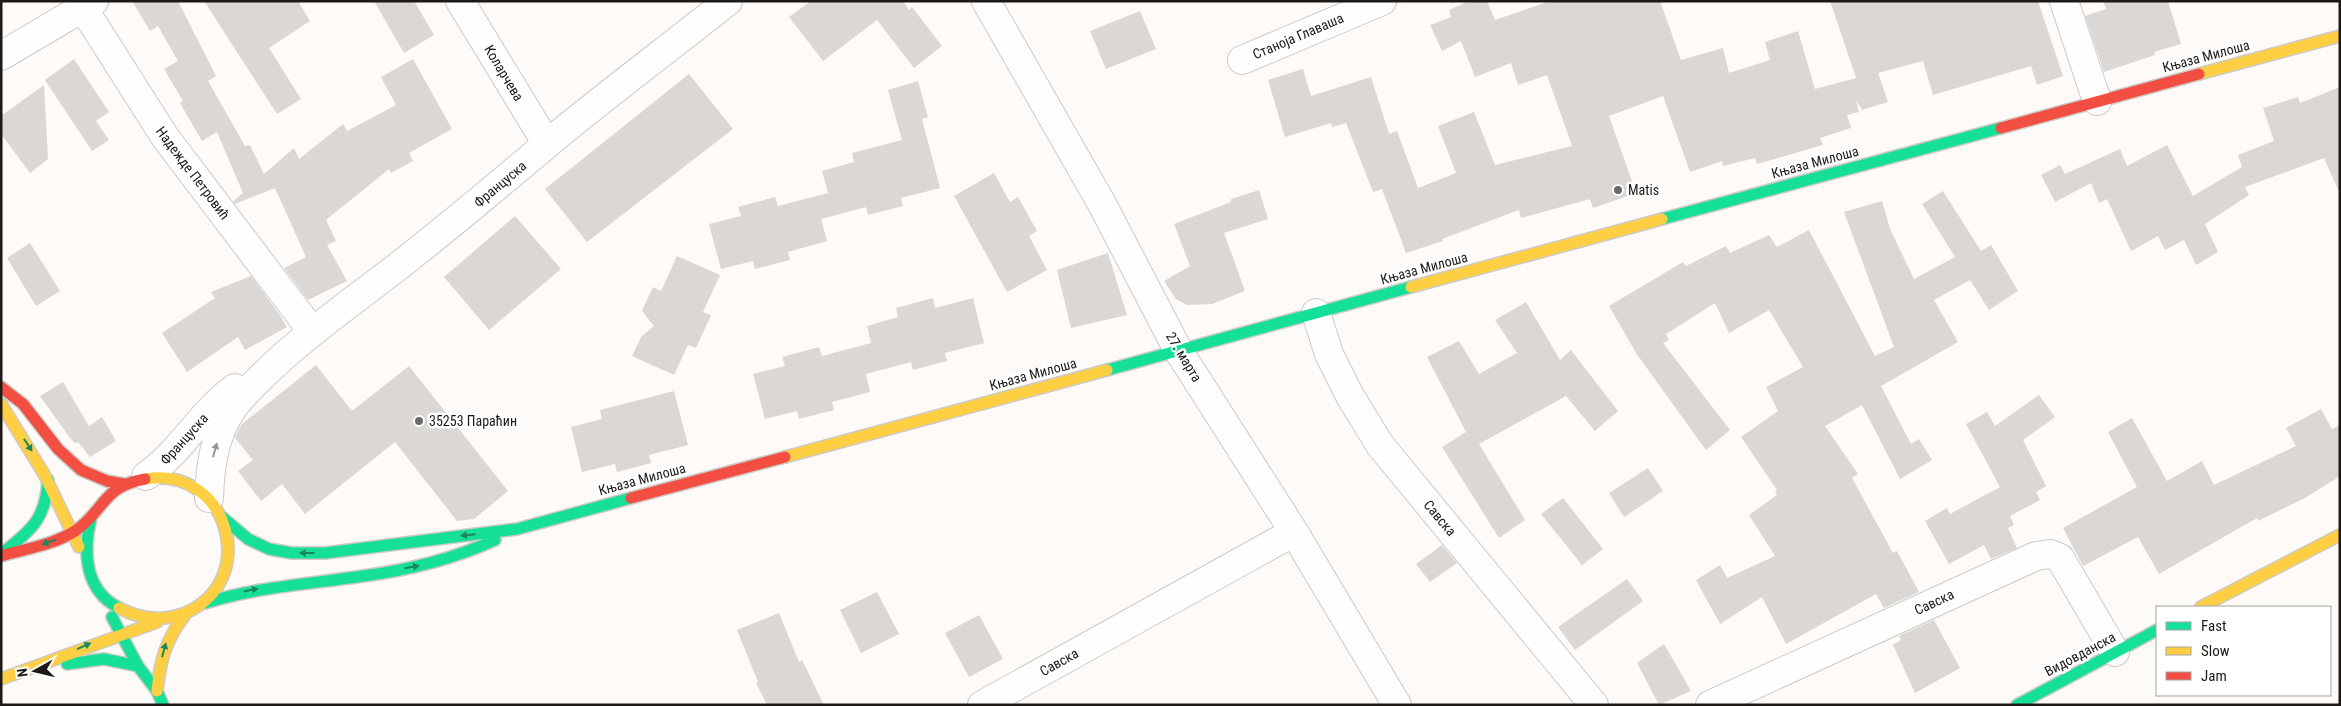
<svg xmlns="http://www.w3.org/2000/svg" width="2341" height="706" font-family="'Roboto Condensed',sans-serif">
	<rect width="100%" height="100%" fill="#fdfaf7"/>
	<g fill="#dad7d4">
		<polygon points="132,1 178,1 216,76 208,81 245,146 250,145 264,174 294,148 299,159 343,124 347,131 396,105 381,77 413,59 452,129 409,153 413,161 391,173 389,169 326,220 336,241 327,245 347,281 308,300 284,268 306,257 275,188 235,204 233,201 243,193 217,132 202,141 180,103 183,101 164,69 178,61 158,26 150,31"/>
		<polygon points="204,1 298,1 310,21 269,48 301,99 277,114"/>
		<polygon points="374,1 414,1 434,35 404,53"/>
		<polygon points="811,1 903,1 909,10 912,7 942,46 914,68 877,20 823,61 789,17"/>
		<polygon points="1469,1 1487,1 1495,20 1550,1 1660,1 1681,60 1723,48 1729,73 1770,60 1765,42 1798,31 1815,89 1856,78 1830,1 2038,1 2063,76 2037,85 2031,66 1933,95 1923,61 1878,73 1888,102 1862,110 1856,100 1859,112 1847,115 1851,128 1820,138 1823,145 1757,164 1755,158 1723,166 1722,161 1690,172 1663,96 1609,116 1636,193 1593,208 1590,199 1521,218 1519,210 1442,239 1443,241 1406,253 1382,189 1373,192 1346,123 1332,127 1331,123 1285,137 1268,80 1303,69 1311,96 1371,77 1389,134 1397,131 1418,188 1456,173 1438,126 1474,112 1495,165 1572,146 1547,75 1518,85 1511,63 1475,77 1461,41 1442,51 1430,25 1451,17 1449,10"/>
		<polygon points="2103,1 2168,1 2181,44 2154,52 2155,55 2104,72 2085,16 2106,9"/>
		<polygon points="1140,11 1156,49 1106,69 1090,31"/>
		<polygon points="74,59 109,112 96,121 109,140 92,151 45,80"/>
		<polygon points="689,74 733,129 587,242 545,189"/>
		<polygon points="918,81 928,117 922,119 940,188 901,198 903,206 868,215 866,207 821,219 827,241 788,252 790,260 755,269 753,261 721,269 709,224 741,216 738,207 775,197 778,206 828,193 822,171 854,162 852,153 902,140 888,90"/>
		<polygon points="44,85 48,159 30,173 1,134 1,116"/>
		<polygon points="2340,87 2340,194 2324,158 2245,187 2249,195 2205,224 2218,252 2196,265 2184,240 2165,250 2158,236 2131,251 2107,199 2099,203 2091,183 2055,202 2041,175 2060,165 2065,174 2120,149 2127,166 2167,145 2193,196 2242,167 2238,155 2274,141 2263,108 2298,97 2300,103"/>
		<polygon points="994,173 1010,202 1018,197 1037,231 1029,236 1047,270 1007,292 954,196"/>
		<polygon points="1259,190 1268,219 1224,233 1245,291 1212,304 1187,305 1176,299 1164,281 1190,266 1174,224 1231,202 1231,199"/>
		<polygon points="1943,191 1981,251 1991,245 2018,291 1989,310 1970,280 1934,300 1958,342 1881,386 1911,444 1919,439 1932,460 1900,479 1862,405 1825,426 1858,474 1852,478 1893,553 1897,551 1919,592 1884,608 1876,594 1786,644 1762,597 1720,624 1696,580 1720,565 1727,578 1775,556 1749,515 1777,495 1775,491 1777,490 1741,437 1778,411 1766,387 1803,367 1769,310 1729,333 1715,303 1666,334 1669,340 1663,343 1730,430 1706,450 1636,353 1609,306 1683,262 1686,266 1726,246 1730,253 1769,235 1777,247 1809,230 1875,356 1894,347 1844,212 1882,201 1890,229 1914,279 1955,257 1922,204"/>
		<polygon points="515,216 561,269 489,330 444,277"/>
		<polygon points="30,243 60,291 36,306 7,258"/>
		<polygon points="1108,253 1127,315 1071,328 1057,270"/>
		<polygon points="677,256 720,275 703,312 711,315 696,348 688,345 674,375 632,356 641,337 654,326 642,311 653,287 661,291"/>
		<polygon points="251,276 279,314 287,327 245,350 238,337 187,372 162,333 215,298 211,292"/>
		<polygon points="933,298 935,308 973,298 984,343 945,353 947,361 913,370 911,362 866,374 870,392 832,402 834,410 799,419 797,411 765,419 753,374 785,366 782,357 819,347 822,356 871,343 867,326 898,317 896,308"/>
		<polygon points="1526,302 1560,360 1571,350 1618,411 1595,431 1566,396 1479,444 1525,520 1499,538 1442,447 1466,432 1427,357 1459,341 1479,374 1517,353 1495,320"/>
		<polygon points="316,365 352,411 409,366 508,491 474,519 457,521 395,442 305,514 282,484 261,501 238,471 253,460 235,438 236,435 242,424"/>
		<polygon points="63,382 89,426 102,417 116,441 90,457 78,442 75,443 70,438 40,396"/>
		<polygon points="674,391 688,445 649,455 651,463 617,472 615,464 582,472 571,427 602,419 600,410"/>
		<polygon points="2039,395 2055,417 2023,440 2046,486 2036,492 2040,500 2010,516 2014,525 2008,528 2017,548 1991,559 1984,545 1949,564 1925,521 1947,508 1950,514 2000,487 1966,424 1987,412 1995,426"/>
		<polygon points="2321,409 2332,429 2340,425 2340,476 2305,498 2258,521 2257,518 2159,574 2138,537 2083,566 2063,528 2137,487 2108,432 2132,418 2167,481 2202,461 2214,485 2296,446 2286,428"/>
		<polygon points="1648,468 1663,491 1624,517 1609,493"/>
		<polygon points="1563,498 1603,549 1582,565 1541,514"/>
		<polygon points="1442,545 1457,563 1430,582 1416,564"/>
		<polygon points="1627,579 1643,601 1575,650 1558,627"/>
		<polygon points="877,592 899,634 861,653 840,610"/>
		<polygon points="779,613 799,662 802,660 824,705 767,705 756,683 758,682 737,630"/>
		<polygon points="979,615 1003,659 969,677 945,633"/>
		<polygon points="1934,620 1960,668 1915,693 1893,645 1901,640 1899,636"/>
		<polygon points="1664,644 1691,691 1659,705 1637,663"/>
	</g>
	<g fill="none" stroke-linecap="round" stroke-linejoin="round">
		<defs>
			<g id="street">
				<polyline points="460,1 547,144"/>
				<polyline points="986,1 1102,204 1178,350 1294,532 1397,705"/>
				<polyline points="2064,1 2097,101"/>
				<polyline points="83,8 165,137 312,331"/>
				<polyline points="1,56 94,1"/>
				<polyline points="1242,60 1382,1"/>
				<polyline points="1316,313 1329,354 1350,396 1380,445 1594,705"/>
				<path d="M146,476C181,452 200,413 235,388"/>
				<path d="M209,498C210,467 214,435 233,408C245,391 262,377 277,362C319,324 366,292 410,257C457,220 502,182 547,144C606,95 668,49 728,1"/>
				<polyline points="982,705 1294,532"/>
				<polyline points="1710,705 2036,556 2050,554 2060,558 2115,652"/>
			</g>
			<g id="fast">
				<polyline points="1662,219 2001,128"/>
				<polyline points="1107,370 1411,287"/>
				<polyline points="222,517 248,539 269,549 292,553 325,553 517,529 631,498"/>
				<path d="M91,518C83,551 84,590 119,608"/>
				<path d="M5,551C33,529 46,517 48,480"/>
				<path d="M205,603C256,587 310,584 363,576C409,570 453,559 495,540"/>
				<polyline points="112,617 138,666 157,691 163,705"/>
				<polyline points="67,664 104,659 138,666"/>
				<polyline points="2017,705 2157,630"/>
			</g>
			<g id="slow">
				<polyline points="2199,74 2340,36"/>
				<polyline points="1411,287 1662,219"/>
				<polyline points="1,404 44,474 79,547"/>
				<polyline points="785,457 1107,370"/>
				<polyline points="2201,607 2340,535"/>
				<path d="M119,608C140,619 162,622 185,613C261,581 229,465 145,479"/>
				<polyline points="1,679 157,622"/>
				<path d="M157,691C160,661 166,639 185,615"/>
			</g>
			<g id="jam">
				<polyline points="2001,128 2199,74"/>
				<polyline points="1,387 23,404 58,449 81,470 107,481 124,484"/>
				<polyline points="631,498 785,457"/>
				<path d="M1,556C25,549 53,545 75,531C104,512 102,486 145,479"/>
			</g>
		</defs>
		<use href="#street" stroke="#cdcac7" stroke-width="30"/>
		<use href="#fast" stroke="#cdcac7" stroke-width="14"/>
		<use href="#slow" stroke="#cdcac7" stroke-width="14"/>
		<use href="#jam" stroke="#cdcac7" stroke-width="14"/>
		<use href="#street" stroke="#fffefe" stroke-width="28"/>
		<use href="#fast" stroke="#16e098" stroke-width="11"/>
		<use href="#slow" stroke="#ffcf43" stroke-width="11"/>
		<use href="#jam" stroke="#f24e42" stroke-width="11"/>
	</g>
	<defs><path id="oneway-solid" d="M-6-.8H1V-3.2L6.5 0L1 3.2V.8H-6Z" transform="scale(1.25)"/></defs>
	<g fill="#19865e">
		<use href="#oneway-solid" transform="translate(28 445) rotate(57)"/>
		<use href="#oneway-solid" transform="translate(468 535) rotate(174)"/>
		<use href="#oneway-solid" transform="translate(49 542) rotate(160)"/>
		<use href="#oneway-solid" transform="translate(307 553) rotate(180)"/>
		<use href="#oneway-solid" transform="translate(412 567) rotate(-10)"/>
		<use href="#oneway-solid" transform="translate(251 590) rotate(-11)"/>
		<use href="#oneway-solid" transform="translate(84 646) rotate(-24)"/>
		<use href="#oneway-solid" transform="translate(164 650) rotate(-75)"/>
	</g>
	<use fill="#999796" href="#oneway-solid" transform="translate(215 450) rotate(-75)"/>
	<g fill="#6b6865" stroke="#fff" stroke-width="2">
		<circle cx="1618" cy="190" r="5"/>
		<circle cx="419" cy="421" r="5"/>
	</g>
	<g text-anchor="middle" stroke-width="5" stroke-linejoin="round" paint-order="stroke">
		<g font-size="14" fill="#1c1916" stroke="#fff">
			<text transform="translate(1298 36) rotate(-23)" y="5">Станоја Главаша</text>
			<text transform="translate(2206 56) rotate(-15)" y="5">Књаза Милоша</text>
			<text transform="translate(504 73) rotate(59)" y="5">Коларчева</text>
			<text transform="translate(1815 162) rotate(-15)" y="5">Књаза Милоша</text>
			<text transform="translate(193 173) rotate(53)" y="5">Надежде Петровић</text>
			<text transform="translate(500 184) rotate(-40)" y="5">Француска</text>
			<text transform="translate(1424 268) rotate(-15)" y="5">Књаза Милоша</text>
			<text transform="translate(1184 357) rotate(59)" y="5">27. марта</text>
			<text transform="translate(1033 374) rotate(-15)" y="5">Књаза Милоша</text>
			<text transform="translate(184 439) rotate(-48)" y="5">Француска</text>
			<text transform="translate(642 479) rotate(-15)" y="5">Књаза Милоша</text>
			<text transform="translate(1440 518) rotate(50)" y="5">Савска</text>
			<text transform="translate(1934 602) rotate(-25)" y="5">Савска</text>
			<text transform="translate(2080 654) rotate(-28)" y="5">Видовданска</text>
			<text transform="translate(1059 662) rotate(-29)" y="5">Савска</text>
		</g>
		<g font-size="14" fill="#1c1916" stroke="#fff" text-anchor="start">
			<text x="1628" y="195">Matis</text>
			<text x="429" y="426">35253 Параћин</text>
		</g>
	</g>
	<rect width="2341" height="706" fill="none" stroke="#1c1916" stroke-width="5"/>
	<rect x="2156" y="606" width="175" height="90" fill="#ffffff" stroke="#a4a3a2"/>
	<rect x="2166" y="622" width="25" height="8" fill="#16e098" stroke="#a4a3a2"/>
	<text x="2201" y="631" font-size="15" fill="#1c1916">Fast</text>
	<rect x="2166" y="647" width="25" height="8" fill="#ffcf43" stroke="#a4a3a2"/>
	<text x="2201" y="656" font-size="15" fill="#1c1916">Slow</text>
	<rect x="2166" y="672" width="25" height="8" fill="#f24e42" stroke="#a4a3a2"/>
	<text x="2201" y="681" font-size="15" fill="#1c1916">Jam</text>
	<g transform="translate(35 671) rotate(262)" stroke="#ffffff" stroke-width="4" paint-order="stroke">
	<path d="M0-4L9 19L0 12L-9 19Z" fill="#1c1916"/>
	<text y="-8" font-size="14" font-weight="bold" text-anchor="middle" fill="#1c1916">N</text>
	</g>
</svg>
